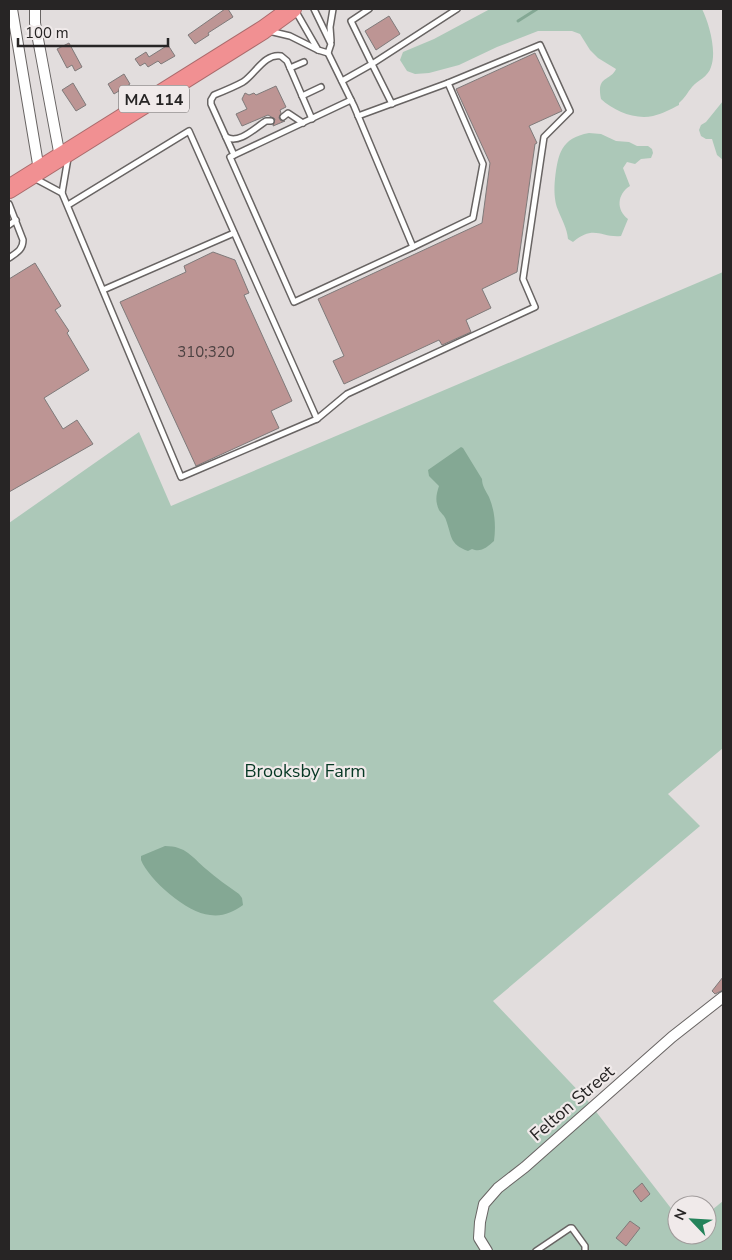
<svg xmlns="http://www.w3.org/2000/svg" width="732" height="1260" font-family="'Nunito Sans',sans-serif">
	<rect width="100%" height="100%" fill="#e2dddd"/>
	<g fill="#acc8b8">
		<path d="M490,9H702C709,23 717,51 711,67C708,77 698,80 692,87C687,93 685,98 679,103V105C671,109 662,114 653,116C635,120 614,111 601,99C596,75 610,82 616,69L598,58L590,50L580,34L572,31H538L497,47L459,65L429,73L415,74L407,71L400,60L403,52L434,39Z"/>
		<polygon points="723,101 723,160 717,155 712,139 706,139 701,136 699,130 701,125 706,122"/>
		<path d="M589,133L601,134L616,141L629,142L637,146H648L652,149L653,153L651,158L641,159L635,164L627,162L623,168L630,186C617,194 616,210 628,219L621,236C601,238 594,224 573,242L568,239C567,228 562,220 558,210C554,201 554,188 555,179C558,154 561,138 589,133Z"/>
		<polygon points="723,272 723,748 668,794 700,826 493,1001 587,1100 677,1216 677,1235 707,1235 707,1214 723,1201 723,1251 9,1251 9,523 139,432 171,506"/>
	</g>
	<g fill="#84a894">
		<path d="M461,447L463,448L482,479C482,486 486,491 489,497C495,511 496,526 494,541C487,547 481,553 472,549L468,551C449,544 452,536 446,520C445,516 441,513 439,510C435,501 436,495 439,486L429,476L428,470Z"/>
		<path d="M165,846C186,846 192,857 206,869C216,878 228,886 239,894L242,898L243,905C233,912 222,917 210,915C187,913 149,880 141,860V856Z"/>
	</g>
	<g fill="none" stroke-linecap="round" stroke-linejoin="round">
		<polyline stroke="#84a894" stroke-width="3" points="518,21 537,9"/>
	</g>
	<g fill="#bd9594" stroke="#7f7a7a">
		<polygon points="225,9 228,9 233,17 208,33 209,35 195,44 188,35"/>
		<polygon points="389,16 400,34 376,50 365,31"/>
		<polygon points="69,43 82,67 75,71 72,65 67,68 57,49"/>
		<polygon points="168,45 175,56 161,64 158,61 148,67 145,63 140,66 135,59 146,52 149,57"/>
		<polygon points="535,53 562,111 529,126 537,143 535,144 517,272 482,289 491,308 466,320 471,332 442,345 439,340 344,384 333,361 344,356 318,299 482,223 490,163 456,89"/>
		<polygon points="124,74 130,84 114,94 108,84"/>
		<polygon points="73,83 86,105 76,111 62,90"/>
		<polygon points="276,86 286,107 280,110 281,113 279,118 281,121 285,121 273,126 275,119 268,115 242,126 236,114 247,109 242,99 245,93 249,95 254,93 256,95"/>
		<polygon points="213,252 235,260 249,293 244,295 292,401 271,411 279,428 196,466 120,302 186,272 184,266"/>
		<polygon points="35,263 61,306 55,310 69,331 67,333 89,370 44,398 63,429 77,420 93,444 9,492 9,279"/>
		<polygon points="723,977 723,990 715,994 712,991"/>
		<polygon points="642,1183 650,1194 641,1202 633,1191"/>
		<polygon points="630,1221 640,1228 626,1246 616,1238"/>
	</g>
	<g fill="none" stroke-linecap="round" stroke-linejoin="round">
		<defs>
			<g id="lane">
				<polyline points="314,9 331,44 328,53 354,106 413,247"/>
				<polyline points="295,10 318,50 328,53"/>
				<polyline points="269,31 290,36 318,50"/>
				<polyline points="331,41 330,27 333,9"/>
				<polyline points="290,68 304,62"/>
				<polyline points="342,81 372,64 351,21 369,9"/>
				<polyline points="302,96 321,87"/>
				<polyline points="351,100 230,157 294,302 413,247 473,218 483,164 448,83 358,116"/>
				<polyline points="392,104 372,64 457,9"/>
				<polyline points="283,117 288,113 303,123"/>
				<path d="M226,137C239,145 256,127 266,121H271"/>
				<path d="M234,155L211,104V100L214,95C224,91 234,87 243,82C255,74 265,53 281,56L287,61L312,119"/>
				<polyline points="68,158 62,193 181,477 317,419 347,394 535,307 523,279 544,137 570,111 540,45 448,83"/>
				<polyline points="34,178 62,193"/>
				<path d="M9,204L23,240C23,250 16,253 9,258"/>
				<polyline points="68,205 189,131 317,419"/>
				<polyline points="9,225 16,220"/>
				<polyline points="103,290 234,233"/>
				<polyline points="536,1251 570,1228 572,1228 585,1246 585,1251"/>
			</g>
			<g id="street">
				<polyline points="12,9 39,170"/>
				<polyline points="35,9 35,23 60,157"/>
				<polyline points="487,1251 479,1238 480,1222 484,1204 498,1188 525,1167 672,1037 723,997"/>
			</g>
			<polyline id="highway" points="9,189 263,30 292,9"/>
		</defs>
		<use href="#lane" stroke="#686463" stroke-width="8"/>
		<use href="#street" stroke="#686463" stroke-width="12"/>
		<use href="#highway" stroke="#aa6b6c" stroke-width="20"/>
		<use href="#lane" stroke="#fff" stroke-width="5"/>
		<use href="#street" stroke="#fff" stroke-width="10"/>
		<use href="#highway" stroke="#f19092" stroke-width="18"/>
	</g>
	<g text-anchor="middle" stroke-width="4.5" stroke-linejoin="round" paint-order="stroke">
		<g font-size="15" fill="#4c4141">
			<text x="206" y="357">310;320</text>
		</g>
		<rect fill="#f0eaea" stroke="#636060" stroke-width="1" x="119" y="85.5" width="70" height="27" rx="4"/>
		<g font-size="16" font-weight="bold" fill="#272525">
			<text x="154" y="105">MA 114</text>
		</g>
		<g font-size="18" fill="#063824" stroke="#f0eaea">
			<text x="305" y="777">Brooksby Farm</text>
		</g>
		<g font-size="18" fill="#272525" stroke="#f0eaea">
			<text transform="translate(572 1103) rotate(-41)" y="6">Felton Street</text>
		</g>
	</g>
	<rect width="732" height="1260" fill="none" stroke="#272525" stroke-width="20"/>
	<g transform="translate(692 1220) rotate(295)"><circle r="24" fill="#f0eaea" stroke="#a09b9b"/>
	<path d="M0-4L9 19L0 12L-9 19Z" fill="#24835b"/>
	<text y="-8" font-size="14" font-weight="bold" text-anchor="middle" fill="#272525">N</text>
	</g>
	<path d="M18 38v8h150v-8" fill="none" stroke="#272525" stroke-width="2.5"/>
	<text x="25" y="38" font-size="15" fill="#272525" stroke="#f0eaea" stroke-width="4" paint-order="stroke">100 m</text>
</svg>
